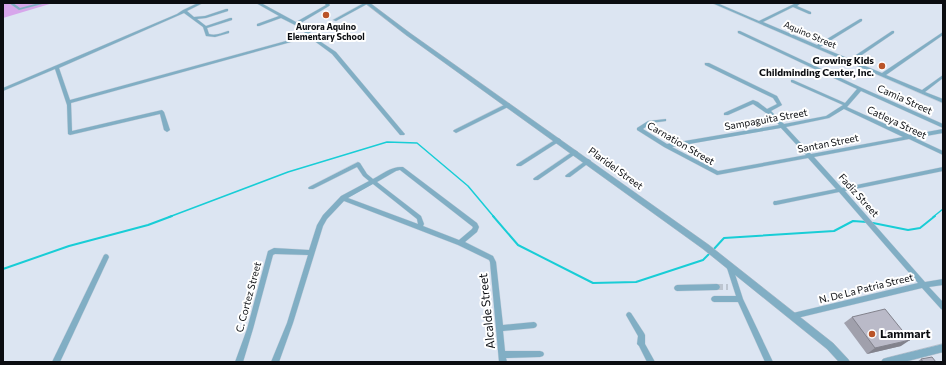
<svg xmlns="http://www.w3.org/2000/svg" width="946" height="365" font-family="Commissioner,sans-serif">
	<rect width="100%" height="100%" fill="#dce5f2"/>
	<polygon fill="#d7a6eb" points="3,3 53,3 3,18"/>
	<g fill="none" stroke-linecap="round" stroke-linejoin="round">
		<g stroke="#18cdd6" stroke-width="1.5">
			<polyline points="169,217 288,172 387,142 417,143 468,186 494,217"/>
			<polyline points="933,217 943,209"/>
		</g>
		<g stroke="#18cdd6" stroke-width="2">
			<polyline points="493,216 518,245 593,283 636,282 703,260 710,253"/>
			<polyline points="873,223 908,230 920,228 935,216"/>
			<polyline points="713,250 724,238 834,231 853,221 867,222"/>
			<polyline points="3,269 69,246 148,225 172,216"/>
		</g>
		<polyline stroke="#bdc5d0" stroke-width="6" stroke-dasharray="6 3" stroke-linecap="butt" points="717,287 728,287"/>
		<defs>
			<g id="minor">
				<polygon points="9,3 13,3 20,8 39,3 46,3 19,10"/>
				<path d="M198,3H203L187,11L194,17L205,16L226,9H228V11L206,18L197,19L206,26L230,18H232V20L207,28L209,34C216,36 221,33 228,31H229V33L215,37L206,36L203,27L184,13L59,68L70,100L308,35L295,25L281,18L259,26H257V24L279,16L256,3H261L296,22L326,5L324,3H328L330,5L329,6L299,24L311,33L312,36L336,52L404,133L405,134L404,135H400L332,54L309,37L71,103L72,131L162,110L164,112L170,130L167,132L164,130L160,114L70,135L68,134L67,105L55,69L3,91V88L177,14L183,10Z"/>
				<polygon points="364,3 369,3 336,21 333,20"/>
				<polygon points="712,3 717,3 759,21 796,3 801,3 797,6 811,12 811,14 809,14 793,7 763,22 817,45 860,19 862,19 862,21 820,47 850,59 892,31 894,31 894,33 853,61 882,73 943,32 943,35 886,75 922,90 943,75 943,78 925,92 943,99 943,103"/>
				<path d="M738,31H740L862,88L943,124V128L861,91L847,107L910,135L943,129V133L915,138L943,151V155L909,139L814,157L842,188L943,167V171L845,191L925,282L943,279V285L929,287L943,302V310L941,309L922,288L793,319L791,318L790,316L791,314L793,313L918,283L839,192L776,205H774L773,203L774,201H776L836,189L808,158L717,175L664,147L637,130V128L648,121L666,119V121L651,123L643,129L667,144L779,125L776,121L778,119L780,120L784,124L826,116L843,105L791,82V80H793L845,103L857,89L738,33ZM844,109L903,137L811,154L786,127L829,118ZM781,128L806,155L718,171L672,147Z"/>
				<polygon points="705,63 709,63 777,96 782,105 771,111 776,116 776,117 772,117 753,104 728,115 724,115 724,113 753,100 758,102 767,109 777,104 773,98 705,65"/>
				<polygon points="508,103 510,104 510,106 456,133 453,131 454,130"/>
				<polygon points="558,138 560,139 561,140 560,141 521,166 517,166 516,165 517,164"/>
				<polygon points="575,150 578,152 577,153 538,180 534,180 533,179 534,178"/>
				<polygon points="588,159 590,160 591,161 590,162 570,177 566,177 565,176 566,175"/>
				<path d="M358,162L360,163L367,174L373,179C382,174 392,166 403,167L477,223L479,227L477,232L465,242L493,256L496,262L503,325L534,322L536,323L537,325L536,327L534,328L503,331L505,351H540L543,352L544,354L543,356L540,357L506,358L507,362H499L490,262L489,260L458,245L344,201L327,219L323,226L293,323L279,362H271L287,323L308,255L275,254L273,255L253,329L243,362H235L247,329L268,251L274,248L309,250L317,225L323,215L341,196L369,181L363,176L357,167L313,189H309L308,188L309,187ZM400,170L473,227L472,229L459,240L423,226L424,224L421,216L377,182L396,171ZM373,184L417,219L418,224L348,198Z"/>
				<polygon points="106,254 108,255 109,257 60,362 52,362 104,255"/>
				<polygon points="729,262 731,263 732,265 743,299 773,362 765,362 738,302 714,302 712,301 711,299 712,297 714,296 736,296 726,265 727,263"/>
				<polygon points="717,284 719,285 720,287 719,289 717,290 677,291 675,290 674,288 675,286 677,285"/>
				<polygon points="629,312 631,313 644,333 645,335 645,344 655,362 647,362 639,346 637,344 638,336 626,315 627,313"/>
			</g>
			<g id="tertiary">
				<polygon points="365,3 370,3 410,33 709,245 833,343 848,359 850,362 839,362 827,349 703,249 406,35"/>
				<polygon points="943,344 943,352 904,362 881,362 883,359 886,358"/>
			</g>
		</defs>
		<use href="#minor" stroke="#bbc2ce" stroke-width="0.5"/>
		<use href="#tertiary" stroke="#bbc2ce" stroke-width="1"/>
		<use href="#minor" fill="#81aec4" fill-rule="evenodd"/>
		<use href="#tertiary" fill="#81aec4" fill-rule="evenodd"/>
	</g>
	<g fill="#a0a0ac">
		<polygon points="852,317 901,346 867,354 844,323"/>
		<polygon points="921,359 936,362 917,362"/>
	</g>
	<polygon fill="#82828c" points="910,340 901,346 867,354 875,348"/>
	<g fill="#babac8" stroke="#82828c">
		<polygon points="885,309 910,340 875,348 852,317"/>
		<polygon points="932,357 936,362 923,362 921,359"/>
	</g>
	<g fill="#ba5428" stroke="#fff" stroke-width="1.5">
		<circle cx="326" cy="15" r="4"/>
		<circle cx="882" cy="66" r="4"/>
		<circle cx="872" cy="334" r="4"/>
	</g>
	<g text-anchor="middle" stroke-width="4" stroke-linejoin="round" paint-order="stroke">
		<g font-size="9" font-weight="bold" fill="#0b0d11" stroke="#fff">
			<text x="326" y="30">Aurora Aquino<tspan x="326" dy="10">Elementary School</tspan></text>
		</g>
		<g font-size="9" fill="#0b0d11" stroke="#fff">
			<text transform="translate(810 35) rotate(23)" y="3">Aquino Street</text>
		</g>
		<g font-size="10" font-weight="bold" fill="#0b0d11" stroke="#fff" text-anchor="end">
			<text x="874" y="64">Growing Kids<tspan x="874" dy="12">Childminding Center, Inc.</tspan></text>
		</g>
		<g font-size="10" fill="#0b0d11" stroke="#fff">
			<text transform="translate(905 99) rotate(24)" y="4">Camia Street</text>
			<text transform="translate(766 119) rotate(-10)" y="4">Sampaguita Street</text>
			<text transform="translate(897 122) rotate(25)" y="4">Catleya Street</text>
			<text transform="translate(681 143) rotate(30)" y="4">Carnation Street</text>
			<text transform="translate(828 143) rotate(-11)" y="4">Santan Street</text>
			<text transform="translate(616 168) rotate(36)" y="4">Plaridel Street</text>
			<text transform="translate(859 195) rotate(48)" y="4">Fadiz Street</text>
			<text transform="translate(866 288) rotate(-14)" y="4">N. De La Patria Street</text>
			<text transform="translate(248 297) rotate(-75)" y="4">C. Cortez Street</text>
		</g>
		<g font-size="12" fill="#0b0d11" stroke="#fff">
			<text transform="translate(487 311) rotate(-96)" y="4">Alcalde Street</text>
		</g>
		<g font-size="12" font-weight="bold" fill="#0b0d11" stroke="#fff" text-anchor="start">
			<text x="880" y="338">Lammart</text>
		</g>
	</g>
	<rect width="946" height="365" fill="none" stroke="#0b0d11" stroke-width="8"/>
</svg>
